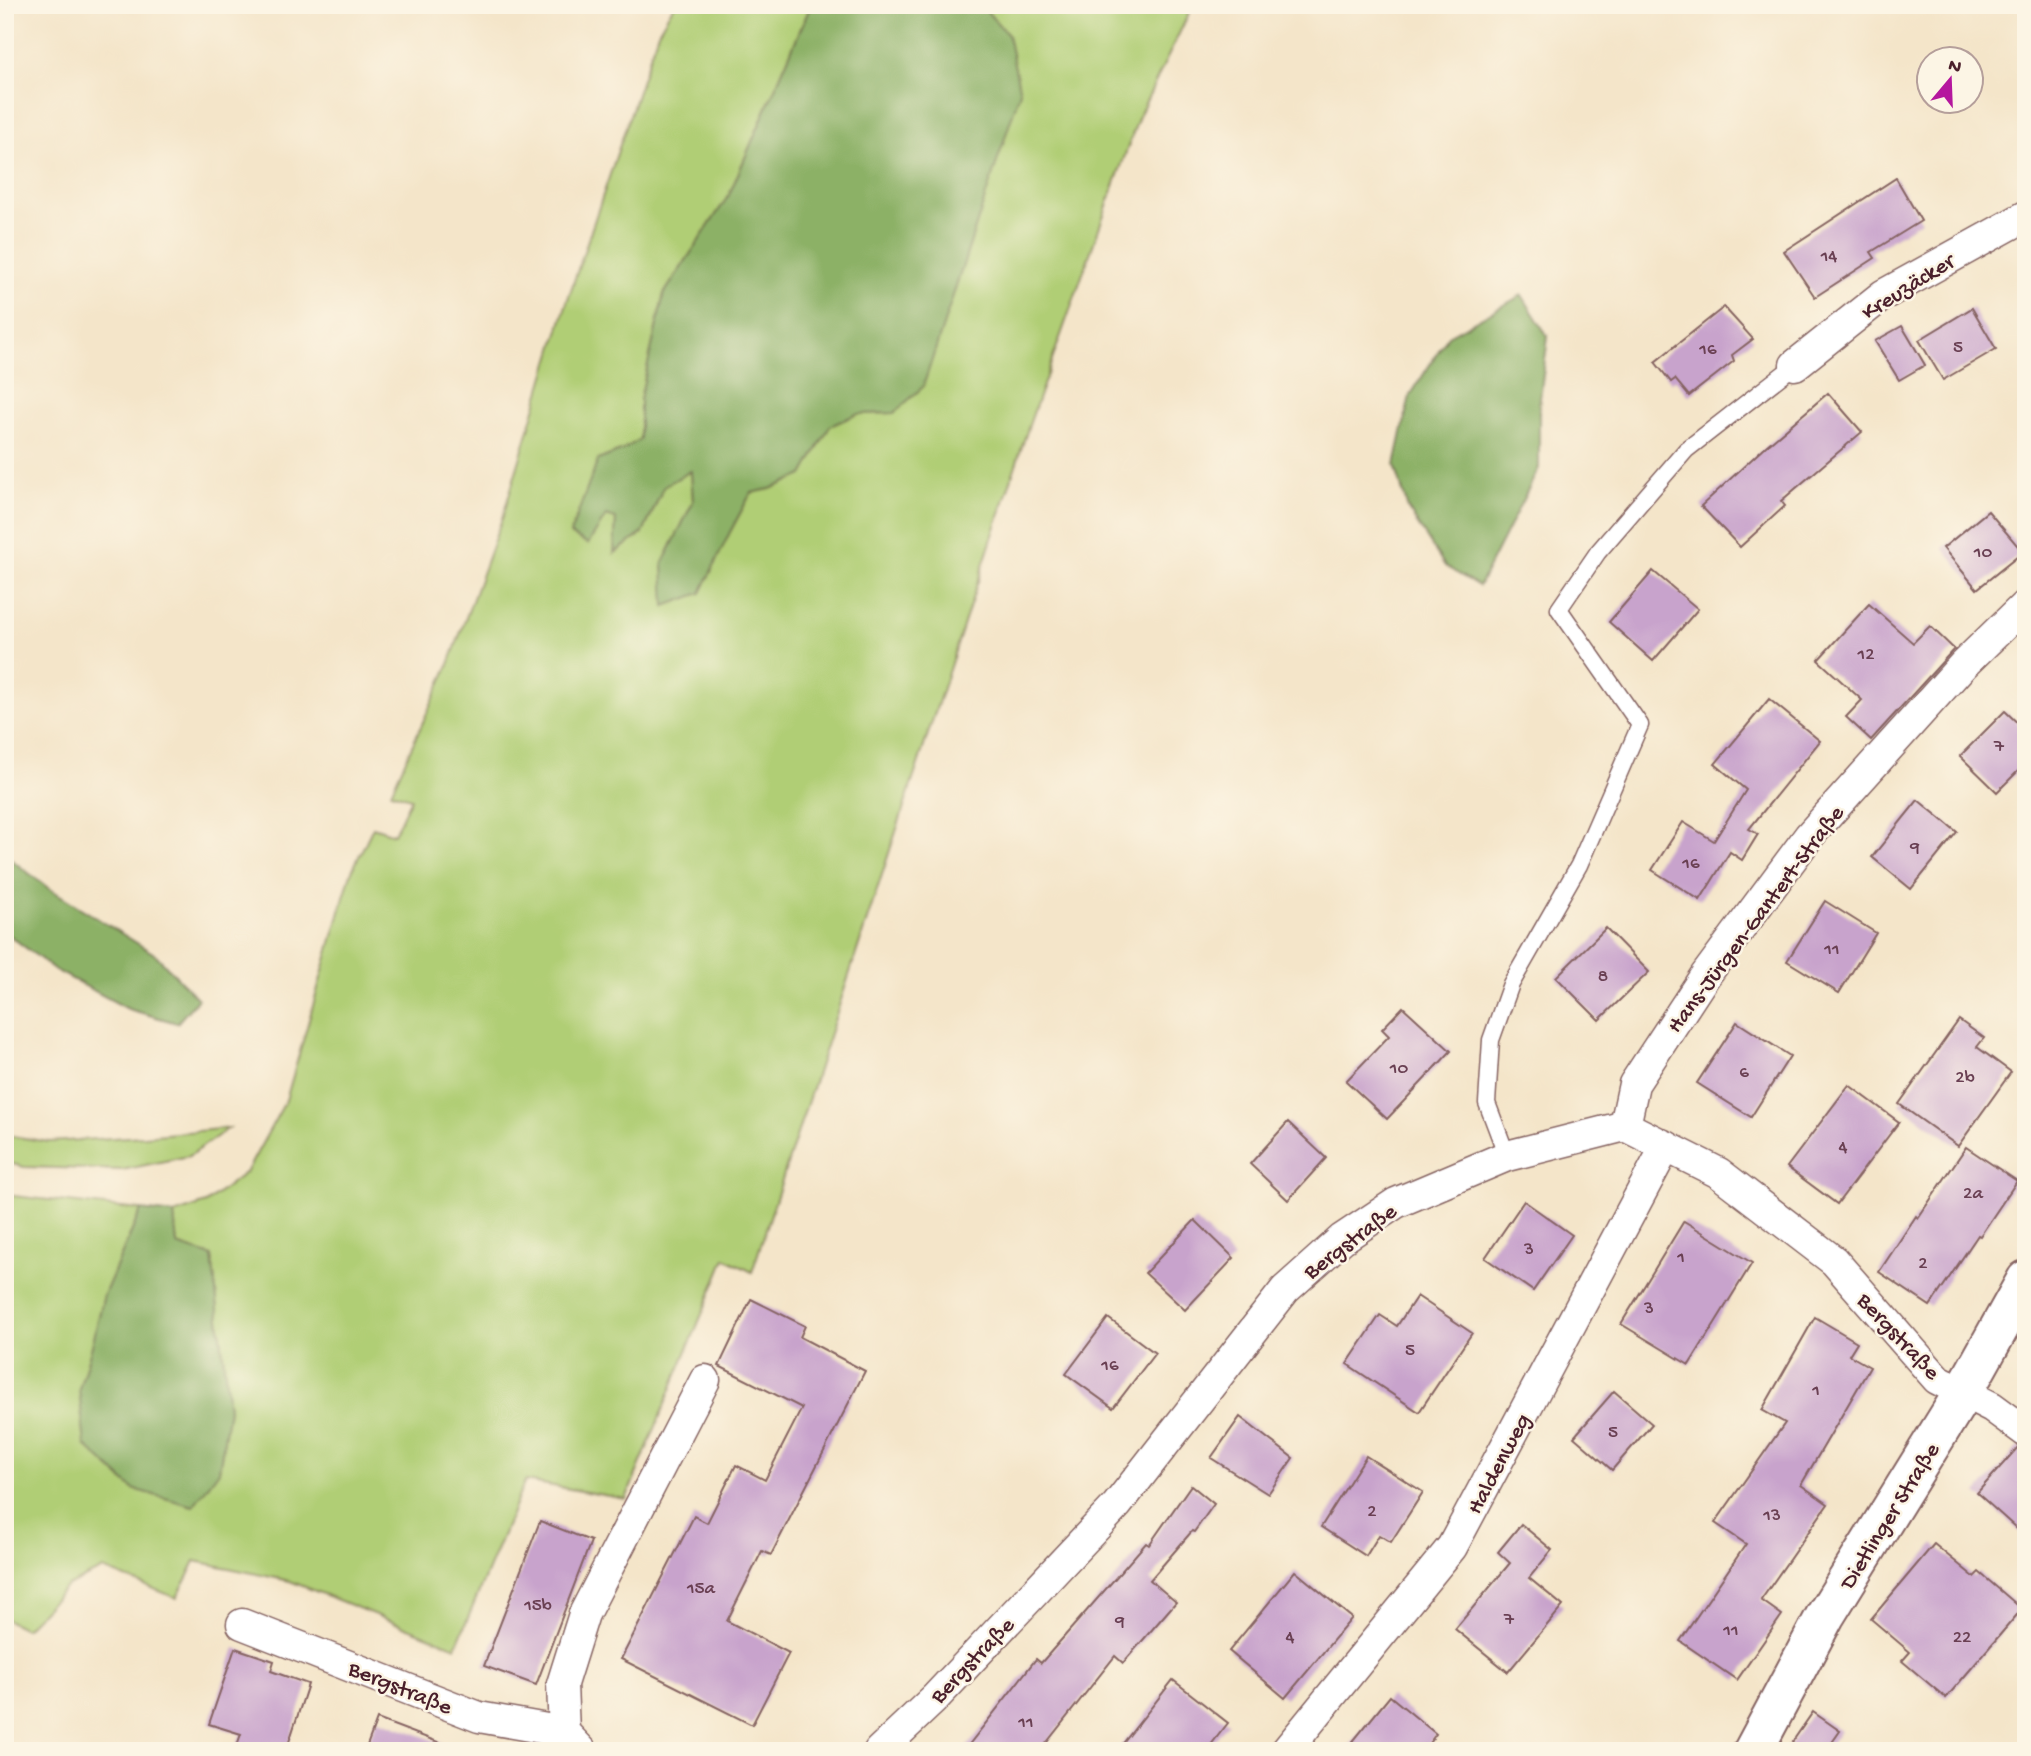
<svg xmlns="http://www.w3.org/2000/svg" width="2031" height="1756" font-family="'Gochi Hand',sans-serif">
	<rect width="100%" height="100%" fill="#fcf5e5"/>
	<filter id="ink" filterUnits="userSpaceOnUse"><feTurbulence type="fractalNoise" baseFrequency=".0143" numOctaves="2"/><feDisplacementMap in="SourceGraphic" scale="14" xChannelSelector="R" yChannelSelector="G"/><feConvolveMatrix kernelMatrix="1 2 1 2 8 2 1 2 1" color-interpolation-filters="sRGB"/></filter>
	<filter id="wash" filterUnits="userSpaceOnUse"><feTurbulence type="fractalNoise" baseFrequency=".00686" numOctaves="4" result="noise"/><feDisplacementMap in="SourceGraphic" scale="28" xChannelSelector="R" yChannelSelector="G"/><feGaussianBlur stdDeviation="1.57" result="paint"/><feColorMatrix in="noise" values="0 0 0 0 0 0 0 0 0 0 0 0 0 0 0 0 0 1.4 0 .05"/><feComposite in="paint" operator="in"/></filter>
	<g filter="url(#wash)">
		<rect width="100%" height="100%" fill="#f4e5c9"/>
		<g fill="#b0ce75" stroke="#7d7650" stroke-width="2">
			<polygon points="674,5 811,5 729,195 664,294 640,399 640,439 623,450 598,460 606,516 616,519 615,553 643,533 664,486 691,471 693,502 663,563 666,605 730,532 751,493 770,489 803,475 830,426 857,414 894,413 1008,35 981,5 1193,5 1139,116 1029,425 752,1272 725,1258 626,1499 525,1481 456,1647 290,1581 195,1561 177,1598 103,1569 67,1586 25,1629 5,1619 5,1195 141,1210 104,1295 92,1346 79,1389 219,1471 229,1409 212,1256 177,1245 174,1214 206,1203 247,1171 286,1100 351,873 373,827 394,834 411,798 391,792 448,667 503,516 567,302 658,32"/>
			<polygon points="229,1128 189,1156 122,1170 24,1167 5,1162 5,1135 49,1142 144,1136"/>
		</g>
		<g fill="#8cb166" stroke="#6b6848" stroke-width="2">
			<polygon points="811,5 981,5 1008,35 1020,92 923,387 894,413 857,414 830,426 803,475 770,489 751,493 730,532 701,593 665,606 663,563 693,502 691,471 664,486 643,533 614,553 616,519 606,516 588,544 570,534 598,460 623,450 640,439 640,399 664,294 729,195"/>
			<polygon points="1522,295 1548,337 1539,406 1539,468 1479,586 1445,566 1408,509 1395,465 1410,396 1448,336"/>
			<polygon points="5,855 47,887 156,955 198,999 177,1023 128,1009 55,970 5,932"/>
			<polygon points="141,1210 174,1214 177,1245 212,1256 229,1409 219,1471 193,1506 133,1489 85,1445 79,1389 92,1346 104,1295"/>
		</g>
		<g id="blocks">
			<g fill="#c8a3cc">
				<polygon points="1896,178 1921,221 1871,252 1875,258 1815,297 1784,251"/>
				<polygon points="1724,307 1753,339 1732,355 1734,361 1689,396 1675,379 1671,382 1655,362"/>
				<polygon points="1972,308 1996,349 1943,380 1919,340"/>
				<polygon points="1902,326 1925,365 1899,380 1875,341"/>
				<polygon points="1828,393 1862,432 1781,501 1785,506 1740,547 1701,506 1766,446"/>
				<polygon points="1988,511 2023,552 1977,589 1943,548"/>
				<polygon points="1653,571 1698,609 1653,661 1609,622"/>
				<polygon points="1869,604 1913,643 1930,626 1954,649 1871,740 1846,717 1862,700 1818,660"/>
				<polygon points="1769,699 1820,741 1749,829 1758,834 1742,860 1730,852 1700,900 1652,870 1683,822 1714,841 1746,790 1715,764"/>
				<polygon points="2005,711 2026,731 2026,763 1997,792 1960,756"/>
				<polygon points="1918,800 1957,832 1911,889 1872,857"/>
				<polygon points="1825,901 1876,933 1839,993 1787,961"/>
				<polygon points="1606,928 1649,972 1599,1020 1556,977"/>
				<polygon points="1403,1007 1451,1051 1387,1119 1346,1081 1389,1036 1382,1029"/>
				<polygon points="1959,1020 1984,1038 1977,1047 2011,1072 1958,1146 1899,1104"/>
				<polygon points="1737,1022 1790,1056 1751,1117 1697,1083"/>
				<polygon points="1849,1085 1899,1122 1837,1204 1787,1167"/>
				<polygon points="1288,1122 1326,1158 1288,1200 1250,1164"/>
				<polygon points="1966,1147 2017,1181 1980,1236 1978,1235 1930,1306 1879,1272 1916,1216 1918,1218"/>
				<polygon points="1524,1201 1572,1235 1533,1291 1485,1258"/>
				<polygon points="1195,1220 1234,1258 1185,1310 1145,1273"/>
				<polygon points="1684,1221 1752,1263 1689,1365 1621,1324"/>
				<polygon points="1417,1296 1472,1333 1419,1412 1347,1364 1380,1315 1397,1326"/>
				<polygon points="751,1299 805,1326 800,1337 865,1371 771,1555 762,1551 727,1621 789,1653 752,1725 621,1659 694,1516 707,1523 736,1465 765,1480 802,1408 719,1366"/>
				<polygon points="1815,1317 1857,1342 1849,1355 1870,1367 1801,1485 1828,1504 1761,1600 1782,1615 1737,1680 1680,1641 1746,1544 1715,1523 1785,1423 1762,1410"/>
				<polygon points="1108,1318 1155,1353 1113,1408 1066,1374"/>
				<polygon points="1614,1391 1652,1424 1612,1470 1574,1437"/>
				<polygon points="1240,1417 1293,1458 1268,1494 1211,1458"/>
				<polygon points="2018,1447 2026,1449 2026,1537 1977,1493"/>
				<polygon points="1366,1456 1423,1492 1391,1542 1379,1535 1366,1556 1321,1527"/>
				<polygon points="1191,1485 1214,1504 1194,1532 1192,1531 1150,1580 1176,1602 1123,1663 1115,1656 1040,1751 964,1751 1036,1659 1041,1663 1146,1543 1149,1545"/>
				<polygon points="540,1521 591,1541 536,1685 484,1666"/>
				<polygon points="1521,1524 1552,1550 1529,1578 1563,1606 1508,1672 1455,1629 1510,1563 1498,1552"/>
				<polygon points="1934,1544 1974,1577 1979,1572 2022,1609 1946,1698 1902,1661 1910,1652 1871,1619"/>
				<polygon points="1295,1571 1352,1618 1285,1698 1229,1651"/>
				<polygon points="235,1648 274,1661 271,1671 308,1684 286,1751 235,1751 241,1734 209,1724"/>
				<polygon points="1173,1680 1228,1723 1206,1751 1117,1751"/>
				<polygon points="1390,1696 1436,1734 1423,1751 1345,1751"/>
				<polygon points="1813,1712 1840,1731 1826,1751 1786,1751"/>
				<polygon points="377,1719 454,1748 453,1751 365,1751"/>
			</g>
		</g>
	</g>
	<g filter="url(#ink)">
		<use href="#blocks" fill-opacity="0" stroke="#866462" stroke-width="2"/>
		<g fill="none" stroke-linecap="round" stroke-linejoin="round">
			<defs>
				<polyline id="service" points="1507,1156 1487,1103 1491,1040 1511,984 1579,865 1640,725 1559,609 1598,552 1686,450 1795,365"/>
				<g id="minor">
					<polyline points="1795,365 1883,295 2026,216"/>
					<polyline points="1625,1126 1634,1084 1705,976 1809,836 1963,665 2026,604"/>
					<polyline points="242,1624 479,1717 564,1732"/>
					<polyline points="582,1751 564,1732 562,1684 584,1614 705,1380"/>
					<polyline points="879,1751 934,1699 1117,1505 1285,1290 1342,1239 1396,1203 1507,1156 1625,1126 1719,1173 1834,1261 1937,1379 1992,1407 2026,1432"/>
					<polyline points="1286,1751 1452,1547 1666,1146"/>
				</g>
				<polyline id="tertiary" points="1753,1751 1825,1616 1963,1393 2026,1280"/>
			</defs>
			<use href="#service" stroke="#866462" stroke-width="19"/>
			<use href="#minor" stroke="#866462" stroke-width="33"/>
			<use href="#tertiary" stroke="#866462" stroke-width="42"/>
			<use href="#service" stroke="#fff" stroke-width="16"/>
			<use href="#minor" stroke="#fff" stroke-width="30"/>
			<use href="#tertiary" stroke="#fff" stroke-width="38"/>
		</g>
	</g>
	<g text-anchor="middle" stroke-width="5" stroke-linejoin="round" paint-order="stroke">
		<g font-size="19" fill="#6a4053">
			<text x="1829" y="261">14</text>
			<text x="1958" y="352">5</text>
			<text x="1708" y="354">16</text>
			<text x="1983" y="557">10</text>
			<text x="1866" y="659">12</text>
			<text x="1999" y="751">7</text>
			<text x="1915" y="852">9</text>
			<text x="1691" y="868">16</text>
			<text x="1832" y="954">11</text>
			<text x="1603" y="981">8</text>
			<text x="1399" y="1073">10</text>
			<text x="1744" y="1077">6</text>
			<text x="1965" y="1082">2b</text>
			<text x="1843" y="1152">4</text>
			<text x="1973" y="1198">2a</text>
			<text x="1529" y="1254">3</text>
			<text x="1681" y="1262">1</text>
			<text x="1923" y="1268">2</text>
			<text x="1649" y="1313">3</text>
			<text x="1410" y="1355">5</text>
			<text x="1110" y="1370">16</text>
			<text x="1816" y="1395">1</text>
			<text x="1613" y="1437">5</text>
			<text x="1372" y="1516">2</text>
			<text x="1772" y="1520">13</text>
			<text x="701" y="1593">15a</text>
			<text x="538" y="1610">15b</text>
			<text x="1509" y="1624">7</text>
			<text x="1120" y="1626">9</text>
			<text x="1731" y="1635">11</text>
			<text x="1290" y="1642">4</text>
			<text x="1962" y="1642">22</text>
			<text x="1026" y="1727">11</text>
		</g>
		<g font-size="23" fill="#4a1f2b" stroke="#fcf5e5">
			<text transform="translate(1907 285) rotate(-32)" y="8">Kreuzäcker</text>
			<text transform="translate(1754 918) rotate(-53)" y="8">Hans-Jürgen-Gantert-Straße</text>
			<text transform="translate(1349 1240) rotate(-37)" y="8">Bergstraße</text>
			<text transform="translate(1900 1335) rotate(47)" y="8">Bergstraße</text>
			<text transform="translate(1497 1463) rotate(-62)" y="8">Haldenweg</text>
			<text transform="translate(1888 1515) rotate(-58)" y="8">Dietlinger Straße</text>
			<text transform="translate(971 1659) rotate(-46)" y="8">Bergstraße</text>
			<text transform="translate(401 1686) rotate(22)" y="8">Bergstraße</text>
		</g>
	</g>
	<rect width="2031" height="1756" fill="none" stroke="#fcf5e5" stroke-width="28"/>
	<g transform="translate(1950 80) rotate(19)"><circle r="33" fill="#fcf5e5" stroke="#b59f9b" stroke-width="2"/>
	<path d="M0-5L12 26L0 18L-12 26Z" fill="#b5179e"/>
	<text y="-10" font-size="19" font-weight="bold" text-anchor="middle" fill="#4a1f2b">N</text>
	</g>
</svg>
